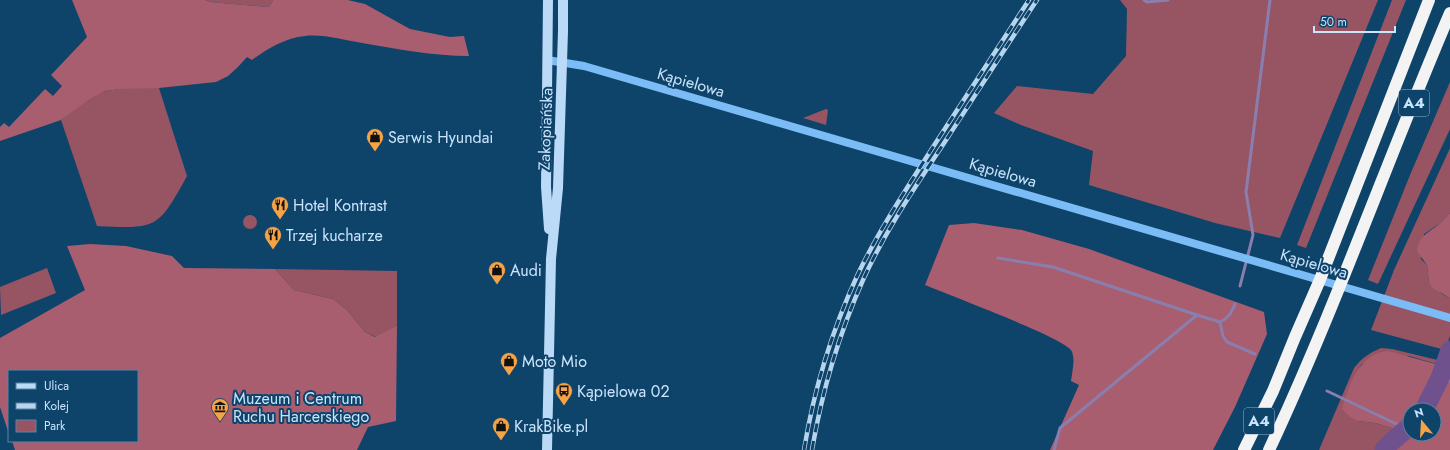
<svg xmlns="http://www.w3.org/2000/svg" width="1450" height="450" font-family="Jost,sans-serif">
	<rect width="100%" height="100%" fill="#0e436a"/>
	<g fill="#975564">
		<polygon points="205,0 273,0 269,7 210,2"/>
		<polygon points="1120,0 1378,0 1280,238 1215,223 1089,185 1093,151 1021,125 994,113 1017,86 1093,94 1126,56 1127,9"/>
		<polygon points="1392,0 1406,0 1306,248 1297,245"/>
		<polygon points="1450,82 1450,129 1378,284 1368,280 1410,175"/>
		<path d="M159,88L187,176C158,229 157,229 97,226L61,120C74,110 89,95 106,91C123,87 142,88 159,88Z"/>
		<polygon points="826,109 828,110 826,125 803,118"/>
		<polygon points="1450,148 1450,213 1439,224 1424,234 1421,259 1427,265 1429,283 1442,294 1450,298 1450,336 1445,350 1371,330 1394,270"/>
		<circle cx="250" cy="222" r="7"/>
		<polygon points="47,268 56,293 1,315 0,287"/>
		<polygon points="275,269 397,271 397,325 376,337 365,332 347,310 333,299 294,290"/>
		<path d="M1381,348L1392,349L1450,363V368L1409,356L1362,364L1351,383L1346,395L1358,421L1375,423L1399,430L1380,450H1319L1354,368C1362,358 1369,353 1381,348Z"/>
	</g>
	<g fill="#a85e6f" fill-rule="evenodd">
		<path d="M72,0H205L210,2L269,7L273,0H348L365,4L410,29L450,37L464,36L469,56C433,56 397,49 362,43C343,40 324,34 305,36C285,38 267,49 252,60L247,57L238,67L228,76L216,82L159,88L120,89L105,91L91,98L61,120L0,141V127L4,123L9,127L45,89L53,96L62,86L51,75L87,37Z"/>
		<path d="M1450,213V298L1434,289L1429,283L1427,265L1417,251C1419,235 1427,234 1438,225C1442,221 1446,217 1450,213Z"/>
		<path d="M974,223L1022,230L1089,249L1264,312L1267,334L1235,407L1213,450H1050L1079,385L1071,381C1072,372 1076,358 1071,350C1062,337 946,294 925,285L949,225Z"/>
		<polygon points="90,244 126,246 172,256 184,268 275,269 294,290 333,299 347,310 365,332 375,337 397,325 396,421 368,427 357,450 15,450 12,441 137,441 137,371 9,371 9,434 0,407 0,338 85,290 67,246"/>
		<path d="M1388,351L1450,368V450H1380L1399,430L1375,423L1358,421L1350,417L1342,409C1348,385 1360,353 1388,351ZM1410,410H1434V434H1410Z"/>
	</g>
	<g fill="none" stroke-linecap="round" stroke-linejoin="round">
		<g stroke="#8a7eae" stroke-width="3">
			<polyline points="1144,0 1147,2 1168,0"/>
			<polyline points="998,258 1053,267 1197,315"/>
			<polyline points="1240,286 1253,235 1246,192 1270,0"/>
			<polyline points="1220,322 1223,336 1227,342 1255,354"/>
			<polyline points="1440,378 1450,381"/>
			<polyline points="1327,391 1407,429"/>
			<path d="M1054,450L1060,428L1197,315L1220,322C1229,318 1231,313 1235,304"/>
		</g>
		<g stroke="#6f528d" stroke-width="19">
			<polyline points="1424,410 1440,378 1450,350"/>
			<polyline points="1384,450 1390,443 1410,426"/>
		</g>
		<polyline stroke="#7bbcf6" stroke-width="8" points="547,60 584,66 1450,318"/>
		<g stroke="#badaf8" stroke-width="10">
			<polyline points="548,0 546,187 549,229"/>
			<polyline points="547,450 551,259 558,188 563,31 563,0"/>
		</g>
		<g stroke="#f3f3f3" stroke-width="12">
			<polyline points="1244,450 1273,391 1295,337 1319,282 1429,0"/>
			<path d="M1269,450C1336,307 1388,158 1450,13"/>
		</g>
		<defs>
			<g id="rail">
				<path d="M804,450C814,389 832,330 858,274C879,230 907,188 933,147C965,98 997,49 1029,0"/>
				<path d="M812,450C822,391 839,334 863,280C886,229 918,183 948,137C978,91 1007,45 1037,0"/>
			</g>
		</defs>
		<use href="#rail" stroke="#b7d4ed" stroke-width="4.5"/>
		<use href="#rail" stroke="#0e436a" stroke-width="3" stroke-dasharray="9" stroke-linecap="butt"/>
	</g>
	<defs>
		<symbol id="shop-pin" viewBox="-11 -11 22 30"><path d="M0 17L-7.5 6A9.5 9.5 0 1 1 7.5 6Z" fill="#f5a345" stroke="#0e436a"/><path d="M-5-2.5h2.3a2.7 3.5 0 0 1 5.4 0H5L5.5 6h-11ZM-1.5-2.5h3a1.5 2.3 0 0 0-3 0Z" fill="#111"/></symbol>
		<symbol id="restaurant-pin" viewBox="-11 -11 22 30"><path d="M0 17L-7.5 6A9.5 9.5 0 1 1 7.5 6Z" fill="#f5a345" stroke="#0e436a"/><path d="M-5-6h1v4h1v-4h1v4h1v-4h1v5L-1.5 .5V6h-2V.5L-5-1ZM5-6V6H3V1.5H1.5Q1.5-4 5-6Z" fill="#111"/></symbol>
		<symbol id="bus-pin" viewBox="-11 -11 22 30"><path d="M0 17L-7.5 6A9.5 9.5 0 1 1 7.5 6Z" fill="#f5a345" stroke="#0e436a"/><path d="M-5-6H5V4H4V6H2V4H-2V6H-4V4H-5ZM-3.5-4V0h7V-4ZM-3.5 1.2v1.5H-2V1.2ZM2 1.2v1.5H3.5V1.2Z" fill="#111"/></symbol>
		<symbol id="museum-pin" viewBox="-11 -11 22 30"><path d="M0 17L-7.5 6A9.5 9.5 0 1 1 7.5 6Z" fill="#f5a345" stroke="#0e436a"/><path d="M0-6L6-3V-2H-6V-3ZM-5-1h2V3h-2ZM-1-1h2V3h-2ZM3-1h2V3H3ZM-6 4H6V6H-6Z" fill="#111"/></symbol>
	</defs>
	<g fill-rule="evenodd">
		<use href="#shop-pin" x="365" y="127" width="20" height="27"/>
		<use href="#restaurant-pin" x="270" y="195" width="20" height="27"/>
		<use href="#restaurant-pin" x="263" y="225" width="20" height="27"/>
		<use href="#shop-pin" x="487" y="260" width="20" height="27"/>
		<use href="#shop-pin" x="499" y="351" width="20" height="27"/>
		<use href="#bus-pin" x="554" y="381" width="20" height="27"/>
		<use href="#museum-pin" x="210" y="397" width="20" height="27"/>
		<use href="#shop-pin" x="491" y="416" width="20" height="27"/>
	</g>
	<g text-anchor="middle" stroke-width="4" stroke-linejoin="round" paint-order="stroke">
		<g fill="#0e436a" stroke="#92b4d0" stroke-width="1">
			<rect x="1399" y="90" width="30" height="26" rx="3"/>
			<rect x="1244" y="408" width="30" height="26" rx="3"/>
		</g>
		<g font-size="15" font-weight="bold" fill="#cae4fc">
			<text x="1414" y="108">A4</text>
			<text x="1259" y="426">A4</text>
		</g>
		<g font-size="16" fill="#cae4fc" stroke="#0e436a">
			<text transform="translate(691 82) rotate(16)" y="6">Kąpielowa</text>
			<text transform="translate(545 129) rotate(-88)" y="6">Zakopiańska</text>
			<text transform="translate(1003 172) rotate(16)" y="6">Kąpielowa</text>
			<text transform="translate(1314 263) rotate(16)" y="6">Kąpielowa</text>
		</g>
		<g font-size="16" fill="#cae4fc" stroke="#0e436a" text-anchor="start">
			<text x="388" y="143">Serwis Hyundai</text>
			<text x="293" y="211">Hotel Kontrast</text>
			<text x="286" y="241">Trzej kucharze</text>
			<text x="510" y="276">Audi</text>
			<text x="522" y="367">Moto Mio</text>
			<text x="577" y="397">Kąpielowa 02</text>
			<text x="233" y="404">Muzeum i Centrum<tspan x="233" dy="18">Ruchu Harcerskiego</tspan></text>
			<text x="514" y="432">KrakBike.pl</text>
		</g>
	</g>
	<rect x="8" y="370" width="130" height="72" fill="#0e436a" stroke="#5983a4"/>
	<rect x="16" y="383" width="20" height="6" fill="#badaf8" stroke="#5983a4"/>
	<text x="44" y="390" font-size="12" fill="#cae4fc">Ulica</text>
	<rect x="16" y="403" width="20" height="6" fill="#b7d4ed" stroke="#5983a4"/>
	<text x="44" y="410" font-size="12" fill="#cae4fc">Kolej</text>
	<rect x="16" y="420" width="20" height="12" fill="#975564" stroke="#5983a4"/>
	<text x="44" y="430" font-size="12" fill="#cae4fc">Park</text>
	<g transform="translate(1422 422) rotate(342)"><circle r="19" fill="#0e436a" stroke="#5983a4"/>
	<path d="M0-3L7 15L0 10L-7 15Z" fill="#f5a345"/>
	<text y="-6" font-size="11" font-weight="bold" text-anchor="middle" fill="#cae4fc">N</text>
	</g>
	<path d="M1314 26v6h81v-6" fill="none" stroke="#cae4fc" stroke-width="2"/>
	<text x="1320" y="26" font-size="12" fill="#cae4fc" stroke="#0e436a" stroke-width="3" paint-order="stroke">50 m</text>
</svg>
